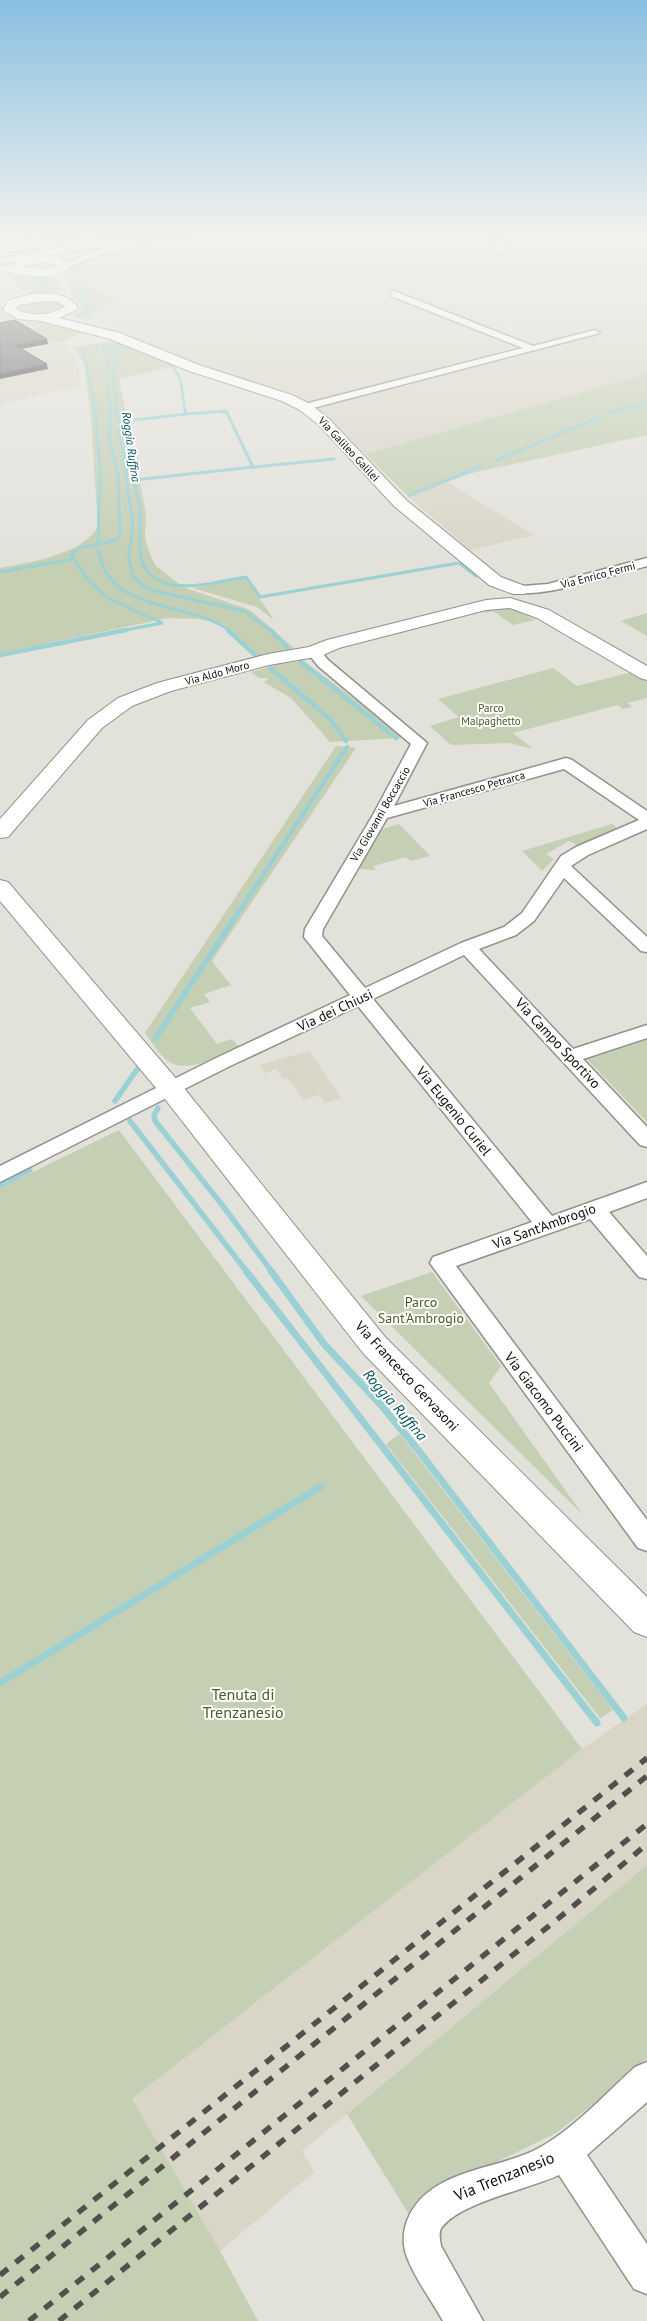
<svg xmlns="http://www.w3.org/2000/svg" width="647" height="2321" font-family="'PT Sans',sans-serif">
	<rect width="100%" height="100%" fill="#e2e1da"/>
	<g fill="#d9d6c8">
		<polygon points="192,239 647,239 647,374 365,454 310,404 118,336 91,316 97,309 90,288 81,272 91,262 131,251"/>
		<polygon points="0,304 63,340 79,364 80,386 0,404"/>
		<polygon points="447,482 534,535 470,550 409,497"/>
		<polygon points="309,1051 327,1077 341,1098 325,1103 319,1095 303,1100 288,1078 283,1079 276,1069 265,1073 260,1065"/>
		<polygon points="647,1704 647,1865 302,2151 314,2172 220,2251 0,2321 0,2202 582,1749"/>
	</g>
	<g fill="#c5cfb4">
		<path d="M167,239H192L116,254L91,262L81,272C86,288 101,294 115,301L99,304L100,307L88,315L95,321L75,317L74,315L83,307L71,294L65,271C95,251 132,246 167,239Z"/>
		<polygon points="4,270 40,274 58,281 61,290 46,294 28,294"/>
		<path d="M32,300L59,301L67,306C49,314 36,316 17,311L15,306L17,305Z"/>
		<polygon points="19,318 46,320 80,330 81,333 66,340 48,342 29,331 41,326 33,321"/>
		<path d="M115,341L180,365L120,379V385L146,513L145,538L151,557L156,566L183,587L250,610L294,648L256,658L238,636L223,624L200,619L168,618L0,653V568C32,562 80,555 98,527L91,417L84,363L73,347Z"/>
		<polygon points="647,374 647,435 468,474 409,497 365,454"/>
		<polygon points="246,578 274,620 257,607 193,588"/>
		<polygon points="496,608 512,609 535,620 513,625 493,611 486,613 484,611"/>
		<polygon points="647,613 647,636 621,621"/>
		<polygon points="304,661 402,735 400,738 330,742 291,698 264,682 268,680 267,678 259,678 251,672 279,664"/>
		<polygon points="553,668 577,686 632,672 647,682 647,698 628,703 632,707 623,709 618,705 513,733 533,749 509,743 451,745 430,726 459,717 438,699"/>
		<path d="M336,746L356,748L212,961L231,985L204,994L210,1002L190,1008L217,1044L232,1039L239,1047C219,1055 188,1075 168,1061C159,1055 152,1042 145,1033Z"/>
		<polygon points="399,824 430,856 411,861 406,857 373,866 376,870 358,869 382,829"/>
		<polygon points="612,824 618,829 578,846 569,841 546,854 554,859 542,871 522,851"/>
		<polygon points="647,1038 647,1122 586,1058"/>
		<polygon points="119,1130 582,1749 132,2099 220,2251 258,2321 0,2321 0,1188"/>
		<polygon points="432,1272 501,1366 489,1383 583,1515 361,1296"/>
		<polygon points="400,1434 613,1710 600,1718 386,1444"/>
		<polygon points="647,1865 647,2058 595,2103 556,2133 450,2185 408,2213 347,2114"/>
	</g>
	<g fill="none" stroke-linecap="round" stroke-linejoin="round">
		<g stroke="#9bd1d4" stroke-width="2.5">
			<polyline points="24,239 27,242 45,241"/>
			<polyline points="33,270 49,262"/>
			<polyline points="82,270 78,273 86,288 85,299 90,303 92,310 83,318"/>
			<polyline points="27,275 24,277 25,279 42,284 50,291"/>
			<polyline points="26,283 56,282"/>
			<polyline points="77,317 87,310 87,306 80,299 81,288 73,273 83,263 112,254 186,239"/>
			<polyline points="112,343 116,362 112,372 117,412"/>
			<path d="M102,346C122,346 163,352 175,370C183,381 183,399 185,412"/>
			<polyline points="102,346 108,360 108,375"/>
			<polyline points="83,348 96,412"/>
			<polyline points="107,387 111,412"/>
			<polyline points="219,412 226,412"/>
			<polyline points="613,412 647,402"/>
		</g>
		<g stroke="#9bd1d4" stroke-width="3">
			<polyline points="95,410 100,469 98,544"/>
			<polyline points="117,410 133,526 129,555"/>
			<path d="M185,410L186,414L226,411L253,467L134,480C136,490 139,500 140,510C141,526 138,542 141,557C152,602 214,582 246,577L260,597L459,563L476,576"/>
			<polyline points="611,412 617,410"/>
			<polyline points="135,420 186,414"/>
			<polyline points="495,461 600,417"/>
			<polyline points="253,467 334,459"/>
			<polyline points="410,495 482,466"/>
			<path d="M98,550C100,556 101,563 104,569C127,613 194,603 230,631"/>
			<path d="M71,555C82,541 106,548 120,537L118,474L109,437L111,410"/>
			<polyline points="72,556 87,579 106,597 162,623 120,631"/>
			<polyline points="129,558 133,577 146,588 159,592 244,611 272,631"/>
			<polyline points="0,572 74,559"/>
		</g>
		<g stroke="#9bd1d4" stroke-width="4.5">
			<polyline points="228,630 254,654"/>
			<polyline points="270,630 288,648"/>
			<polyline points="0,655 126,630"/>
			<polyline points="301,662 396,738"/>
			<polyline points="270,668 329,718 346,741"/>
			<polyline points="238,913 347,747"/>
		</g>
		<g stroke="#9bd1d4" stroke-width="5.5">
			<polyline points="155,1039 239,911"/>
			<polyline points="115,1101 138,1068"/>
			<polyline points="158,1108 154,1115 155,1121 223,1206 272,1272"/>
			<polyline points="130,1121 247,1272"/>
			<polyline points="0,1185 30,1170"/>
		</g>
		<g stroke="#9bd1d4" stroke-width="7">
			<polyline points="246,1271 597,1723"/>
			<polyline points="271,1271 324,1344 381,1405 418,1450 624,1718"/>
			<polyline points="0,1683 320,1487"/>
		</g>
		<defs>
			<g id="street">
				<polygon points="57,239 77,239 19,251 0,251 0,245 19,245"/>
				<polygon points="149,239 167,239 107,252 65,268 61,265 102,248"/>
				<polygon points="491,239 499,239 507,251 506,253 500,253"/>
				<polygon points="394,291 533,346 595,330 600,333 309,409 301,409 301,405 523,348 391,296 391,292"/>
				<path d="M647,558V566C628,571 527,603 516,590L523,586L548,584Z"/>
				<path d="M314,648L319,649L328,660L427,743L394,806L566,758L572,760L647,811V829L588,855L571,866L647,937V952L641,951L564,878L534,921L516,935L479,949L573,1049L647,1025V1038L583,1059L647,1127V1147L640,1145L464,955L373,999L552,1216L647,1182V1198L609,1212L647,1256V1279L639,1277L590,1219L456,1266L647,1520V1551L638,1548L430,1263L433,1257L532,1222L358,1006L228,1067L0,1182V1166L214,1059L350,995L304,937L305,929L373,815L411,744L318,666L307,652ZM564,769L639,820L576,847L561,856L522,913L504,927L461,943L365,988L322,936L323,929L387,818Z"/>
				<path d="M647,2062V2102L587,2155L647,2244V2294L634,2289L559,2175C529,2189 462,2202 442,2227C438,2232 440,2239 441,2246L483,2321H443C431,2299 412,2275 405,2251C402,2238 404,2226 410,2214C434,2169 495,2170 535,2150C571,2132 605,2094 635,2067Z"/>
			</g>
			<g id="secondary">
				<path d="M42,255L59,257L71,265C55,285 21,274 0,271V265L12,266L19,260ZM42,262L58,265L44,269L23,267Z"/>
				<path d="M31,294C48,293 67,292 78,307L76,310L59,318L120,333L199,365L292,395L310,404L329,419L406,500L501,577L525,586L528,590L525,594H513L489,585L394,506L319,425L300,410L282,401L189,371L110,339L41,321L18,319L3,310L9,300ZM48,301L57,302L65,306C52,316 30,317 16,309L18,305Z"/>
				<polygon points="510,598 549,610 647,666 647,680 640,678 537,618 510,608 486,610 339,648 321,656 269,665 171,691 132,706 102,728 8,837 0,838 0,819 88,720 118,698 157,683 268,654 309,647 327,640 486,600"/>
				<polygon points="0,880 8,882 179,1082 385,1337 647,1597 647,1637 634,1632 363,1353 161,1094 0,901"/>
			</g>
			<polygon id="highway" points="106,239 130,239 125,242 0,264 0,258"/>
		</defs>
		<use href="#street" stroke="#92918b" stroke-width="3"/>
		<use href="#secondary" stroke="#92918b" stroke-width="2"/>
		<use href="#highway" stroke="#92918b" stroke-width="2"/>
		<use href="#street" fill="#fff" fill-rule="evenodd"/>
		<use href="#secondary" fill="#fff" fill-rule="evenodd"/>
		<use href="#highway" fill="#fff" fill-rule="evenodd"/>
		<g stroke="#51504c" stroke-width="5.5" stroke-dasharray="10 10" stroke-linecap="butt">
			<polyline points="0,2275 647,1758"/>
			<polyline points="0,2297 647,1776"/>
			<polyline points="29,2321 647,1824"/>
			<polyline points="59,2321 565,1913 647,1844"/>
		</g>
	</g>
	<g fill="#48474b">
		<polygon points="47,339 48,344 16,350 15,345"/>
		<polygon points="47,364 48,369 0,379 0,374"/>
	</g>
	<polygon fill="#67656b" stroke="#48474b" points="15,320 47,339 15,345 47,364 0,374 0,323"/>
	<linearGradient id="sky" x2="0" y2="1"><stop stop-color="#89c0e0"/><stop offset="0.42" stop-color="#f2f2ee"/><stop offset="1" stop-color="#f2f2ee" stop-opacity="0"/></linearGradient>
	<rect width="647" height="564" fill="url(#sky)"/>
	<g text-anchor="middle" stroke-width="4" stroke-linejoin="round" paint-order="stroke">
		<g font-size="11" fill="#0e0d0b" stroke="#fff">
			<text transform="translate(349 449) rotate(47)" y="4">Via Galileo Galilei</text>
			<text transform="translate(598 575) rotate(-15)" y="4">Via Enrico Fermi</text>
			<text transform="translate(217 673) rotate(-15)" y="4">Via Aldo Moro</text>
			<text transform="translate(474 789) rotate(-16)" y="4">Via Francesco Petrarca</text>
			<text transform="translate(380 814) rotate(-60)" y="4">Via Giovanni Boccaccio</text>
		</g>
		<g font-size="11" fill="#4a5b21" stroke="#fff">
			<text x="491" y="712">Parco<tspan x="491" dy="13">Malpaghetto</tspan></text>
		</g>
		<g font-size="12" font-style="italic" fill="#025458" stroke="#fff">
			<text transform="translate(131 447) rotate(82)" y="4">Roggia Ruffina</text>
		</g>
		<g font-size="14" fill="#0e0d0b" stroke="#fff">
			<text transform="translate(335 1010) rotate(-25)" y="5">Via dei Chiusi</text>
			<text transform="translate(558 1043) rotate(47)" y="5">Via Campo Sportivo</text>
			<text transform="translate(454 1111) rotate(51)" y="5">Via Eugenio Curiel</text>
			<text transform="translate(544 1226) rotate(-20)" y="5">Via Sant'Ambrogio</text>
			<text transform="translate(407 1376) rotate(47)" y="5">Via Francesco Gervasoni</text>
			<text transform="translate(544 1402) rotate(53)" y="5">Via Giacomo Puccini</text>
		</g>
		<g font-size="14" fill="#4a5b21" stroke="#fff">
			<text x="421" y="1307">Parco<tspan x="421" dy="16">Sant'Ambrogio</tspan></text>
		</g>
		<g font-size="15" font-style="italic" fill="#025458" stroke="#fff">
			<text transform="translate(395 1405) rotate(49)" y="5">Roggia Ruffina</text>
		</g>
		<g font-size="16" fill="#4a5b21" stroke="#fff">
			<text x="243" y="1700">Tenuta di<tspan x="243" dy="18">Trenzanesio</tspan></text>
		</g>
		<g font-size="16" fill="#0e0d0b" stroke="#fff">
			<text transform="translate(504 2176) rotate(-22)" y="6">Via Trenzanesio</text>
		</g>
	</g>
</svg>
